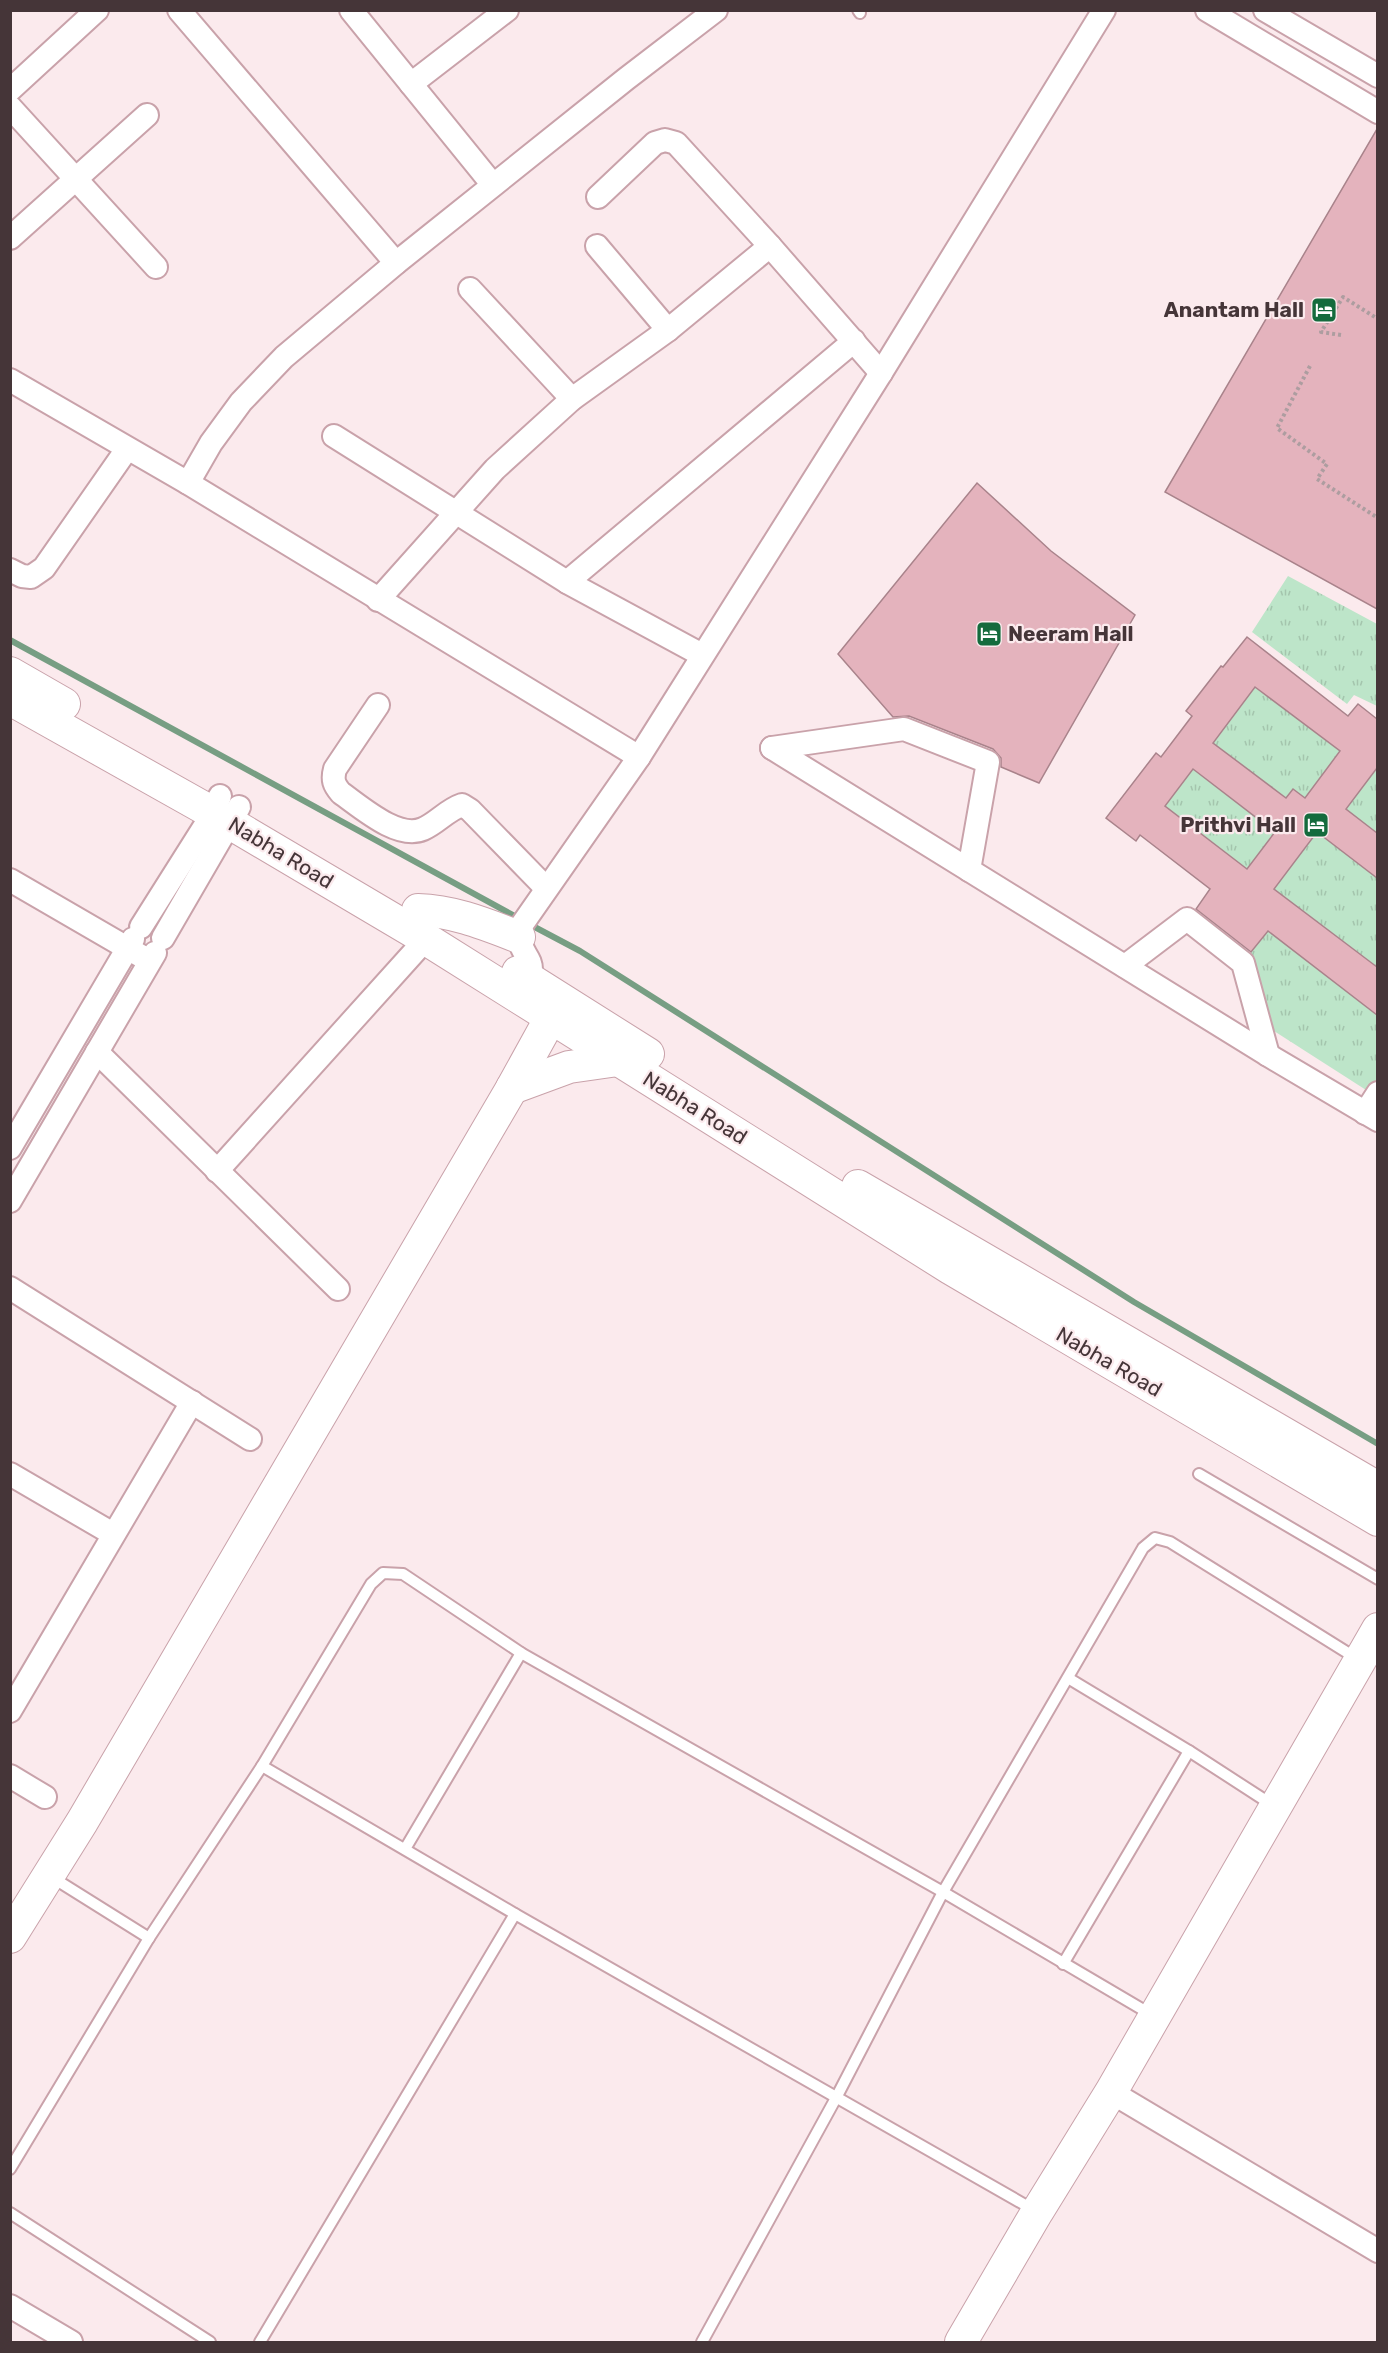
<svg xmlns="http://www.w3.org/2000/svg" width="1388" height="2353" font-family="Rubik,sans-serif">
	<defs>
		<pattern id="grass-tufts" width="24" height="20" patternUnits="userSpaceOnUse" patternTransform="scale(1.5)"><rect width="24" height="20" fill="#bde5c9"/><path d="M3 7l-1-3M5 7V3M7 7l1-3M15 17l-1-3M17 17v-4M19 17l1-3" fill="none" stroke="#a4c5ad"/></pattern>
	</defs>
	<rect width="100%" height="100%" fill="#fbeaed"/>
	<g fill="url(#grass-tufts)">
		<polygon points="1288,576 1377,624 1377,706 1354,695 1347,704 1252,632"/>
		<polygon points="1255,687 1340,751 1305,798 1293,789 1286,798 1213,743"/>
		<polygon points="1377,768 1377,833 1346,809"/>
		<polygon points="1193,769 1275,832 1247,869 1165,806"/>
		<polygon points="1317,832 1377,878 1376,966 1274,889"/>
		<polygon points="1268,931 1377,1015 1377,1097 1274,1031 1249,955"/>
	</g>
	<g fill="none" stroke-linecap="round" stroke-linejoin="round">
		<g stroke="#779e83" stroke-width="6">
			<polyline points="10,640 520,919"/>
			<polyline points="529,924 580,951 1134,1302 1378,1444"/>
		</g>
	</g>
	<g fill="#e4b3bd" stroke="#a9838b" stroke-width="1.5" fill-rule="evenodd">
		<polygon points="1377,129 1377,609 1165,492"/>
		<polygon points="977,483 1051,551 1135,615 1039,783 1001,767 1001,758 993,749 909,716 893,717 838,654"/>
		<path d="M1247,637L1348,716L1358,704L1377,719V768L1346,809L1377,833V878L1317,832L1274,889L1377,967V1015L1268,931L1251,952L1196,909L1210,889L1140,835L1136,841L1106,818L1156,753L1161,757L1192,716L1186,711L1221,666L1223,667ZM1255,687L1340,751L1305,798L1293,789L1286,798L1213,743ZM1193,769L1275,832L1247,869L1165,806Z"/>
	</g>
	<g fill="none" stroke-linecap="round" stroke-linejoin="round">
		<defs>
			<g id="lane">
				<polyline points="858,10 860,13"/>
				<polyline points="1199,1474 1378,1579"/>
				<polyline points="1068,1678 1189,1751 1274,1806"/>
				<polyline points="262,1766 515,1914 1034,2210"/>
				<polyline points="405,1849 521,1653"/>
				<polyline points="50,1876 149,1938"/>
				<polyline points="1063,1964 1189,1751"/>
				<polyline points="10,2169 149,1938 262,1766 371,1584 383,1573 403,1574 521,1653 943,1892 1152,2015"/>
				<polyline points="10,2213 210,2342"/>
				<polyline points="260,2342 515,1914"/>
				<polyline points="702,2342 836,2098 943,1892 1143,1548 1155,1538 1170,1542 1356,1658"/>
			</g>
			<g id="street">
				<polyline points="179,10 396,263"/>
				<polyline points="351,10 493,185"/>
				<polyline points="1207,10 1378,112"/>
				<polyline points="1265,10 1378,76"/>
				<polyline points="411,84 507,10"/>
				<polyline points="10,90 97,10"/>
				<polyline points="10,107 156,267"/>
				<polyline points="598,197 655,143 665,140 676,143 770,246 881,373"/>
				<polyline points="10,238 147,115"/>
				<polyline points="597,246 668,330"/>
				<polyline points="470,289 572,399"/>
				<polyline points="10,380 188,483 639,757"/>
				<polyline points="334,436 567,582 702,655"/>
				<polyline points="188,483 211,443 241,402 284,357 396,263 626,79 716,10"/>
				<polyline points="10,570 22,576 31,577 44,568 127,449"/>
				<polyline points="567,582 854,341"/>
				<polyline points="378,600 495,469 572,399 668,330 770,246"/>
				<path d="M378,705L335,769C332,780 334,785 341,793C361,807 398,840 423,829C437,823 447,810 462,805L470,810L546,888"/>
				<polyline points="772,748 1268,1055 1378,1120"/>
				<polyline points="772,748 904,729 988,762 969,870"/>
				<polyline points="10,880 141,956"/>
				<polyline points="141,927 213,813 220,796"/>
				<polyline points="163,938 239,807"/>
				<polyline points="1125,966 1187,919 1243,963 1268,1055"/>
				<path d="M523,989C526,984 531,977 531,971C532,954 515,952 521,926L639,757L881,373L1104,10"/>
				<polyline points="97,1052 338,1289"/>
				<polyline points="1365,1113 1378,1093"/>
				<polyline points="10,1148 133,939"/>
				<polyline points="217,1171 426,939"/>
				<polyline points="10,1201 155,953"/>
				<polyline points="10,1288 250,1439"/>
				<polyline points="10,1474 113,1534"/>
				<polyline points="10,1711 192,1402"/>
				<polyline points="10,1776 45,1797"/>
				<polyline points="1111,2092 1378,2251"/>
				<polyline points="10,2306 71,2342"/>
			</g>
			<g id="secondary">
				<polyline points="10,673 64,704"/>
				<polyline points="10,699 213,813 426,939 950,1268 1378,1520"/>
				<path d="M418,910C454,911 485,924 519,937"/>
				<polyline points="518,972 648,1054"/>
				<polyline points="512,1088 569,1067 618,1060"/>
				<polyline points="858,1186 1378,1488"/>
				<polyline points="10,1937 82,1822 512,1088 560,1001"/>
				<polyline points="961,2342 1037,2212 1111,2092 1378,1629"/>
			</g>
		</defs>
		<use href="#lane" stroke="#c9a2aa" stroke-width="14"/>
		<use href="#street" stroke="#c9a2aa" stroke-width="26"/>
		<use href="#secondary" stroke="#c9a2aa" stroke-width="34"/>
		<g stroke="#ad9da0" stroke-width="4" stroke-dasharray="3 3" stroke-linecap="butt">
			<polyline points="1341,335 1321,332 1343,297 1378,319"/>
			<polyline points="1310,366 1277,428 1327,464 1317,479 1378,518"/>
		</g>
		<use href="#lane" stroke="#fff" stroke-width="10"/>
		<use href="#street" stroke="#fff" stroke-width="22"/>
		<use href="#secondary" stroke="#fff" stroke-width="32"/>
	</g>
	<defs>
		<symbol id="hotel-square" viewBox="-11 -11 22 22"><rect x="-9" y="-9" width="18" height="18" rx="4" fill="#146b3d" stroke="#fbeaed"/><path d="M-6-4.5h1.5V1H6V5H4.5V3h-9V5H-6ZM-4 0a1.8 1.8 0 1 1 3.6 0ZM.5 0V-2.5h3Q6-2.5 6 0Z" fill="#fff"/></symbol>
	</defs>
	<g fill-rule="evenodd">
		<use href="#hotel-square" x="1309" y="295" width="30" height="30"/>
		<use href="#hotel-square" x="974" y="619" width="30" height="30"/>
		<use href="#hotel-square" x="1301" y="810" width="30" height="30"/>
	</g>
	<g text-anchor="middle" stroke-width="4.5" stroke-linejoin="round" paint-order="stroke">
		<g font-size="21" font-weight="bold" fill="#453538" stroke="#fbeaed" text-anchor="end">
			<text x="1304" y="317">Anantam Hall</text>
			<text x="1008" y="641" text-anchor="start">Neeram Hall</text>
			<text x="1296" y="832">Prithvi Hall</text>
		</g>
		<g font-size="21" fill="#453538" stroke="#fbeaed">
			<text transform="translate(281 853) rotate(31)" y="7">Nabha Road</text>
			<text transform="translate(695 1108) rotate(32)" y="7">Nabha Road</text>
			<text transform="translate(1109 1362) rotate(30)" y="7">Nabha Road</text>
		</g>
	</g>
	<rect width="1388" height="2353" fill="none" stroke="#453538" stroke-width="24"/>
</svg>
